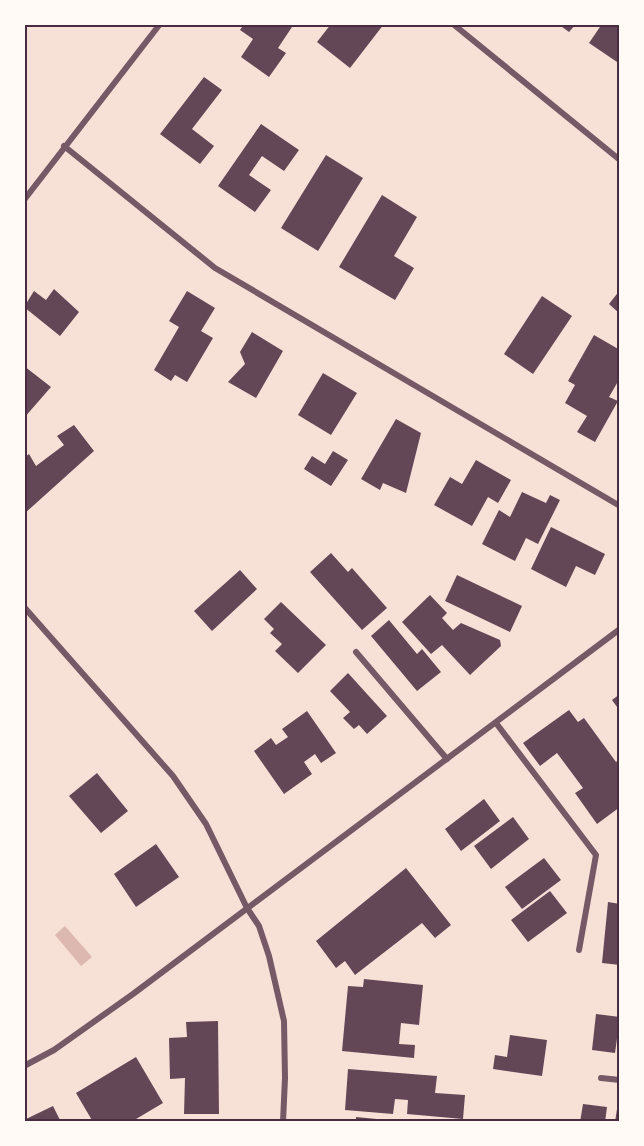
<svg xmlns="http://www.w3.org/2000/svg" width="644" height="1146" font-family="Commissioner,sans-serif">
	<rect width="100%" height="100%" fill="#f7e1d7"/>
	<polygon fill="#dcb8b0" points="65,926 92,957 81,966 55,935"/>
	<g fill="#644757">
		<polygon points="244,24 294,24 278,48 286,53 269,77 241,57 253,39 240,30"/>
		<polygon points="331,24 384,24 350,68 317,42"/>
		<polygon points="558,24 576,24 569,32"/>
		<polygon points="602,24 620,24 620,64 589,43"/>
		<polygon points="204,77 222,90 192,129 214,146 200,164 160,134"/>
		<polygon points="261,124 299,150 284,171 262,156 249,175 271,190 255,212 218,186"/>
		<polygon points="326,155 363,178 318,251 281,228"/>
		<polygon points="382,195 417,217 394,256 414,268 395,300 339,267"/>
		<polygon points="54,289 79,312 60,336 24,307 34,291 46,300"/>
		<polygon points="620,290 620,314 609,304"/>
		<polygon points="187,291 215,308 201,331 213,338 187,382 175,375 171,381 154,370 179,327 169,321"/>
		<polygon points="542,296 572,316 533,374 504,354"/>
		<polygon points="252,332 283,351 256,398 228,382 245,364 240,352"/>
		<polygon points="594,335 620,350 620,378 609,397 618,401 595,442 577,432 587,416 565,403 575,385 568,381"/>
		<polygon points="24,366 51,387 24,418"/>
		<polygon points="323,373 357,393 331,435 298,415"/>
		<polygon points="396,419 421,433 406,493 383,483 380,490 361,479"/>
		<polygon points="74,425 94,451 24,514 24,458 29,454 36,466 64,445 57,436"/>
		<polygon points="333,451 348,460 331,486 304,469 312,456 325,464"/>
		<polygon points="476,460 511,480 498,503 488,497 472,526 434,505 450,477 462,484"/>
		<polygon points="522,492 546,503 550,495 560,500 538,544 526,538 515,561 482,544 499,510 510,517"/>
		<polygon points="551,527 605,554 595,575 576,566 566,587 531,569"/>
		<polygon points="331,553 348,572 352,568 387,608 362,630 310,572"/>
		<polygon points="240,570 257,589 212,631 194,611"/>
		<polygon points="457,575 522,606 510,632 445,601"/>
		<polygon points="430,595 447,613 442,618 453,630 461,623 500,640 501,646 470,675 442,645 431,654 402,622"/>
		<polygon points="281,602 326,645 298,673 275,651 282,644 270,633 274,629 264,619"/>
		<polygon points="389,620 417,654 422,649 441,672 417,691 371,636"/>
		<polygon points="348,673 387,716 367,734 359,725 354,729 343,718 350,712 330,691"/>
		<polygon points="620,694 620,711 612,700"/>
		<polygon points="569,710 578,722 584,718 616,762 620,759 620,807 597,824 575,793 583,788 557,753 540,766 523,743"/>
		<polygon points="307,711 336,753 321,763 315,754 304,762 312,774 284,794 254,751 271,738 276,745 288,737 282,729"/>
		<polygon points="97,773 128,811 101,833 69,796"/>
		<polygon points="484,799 500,821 461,851 445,829"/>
		<polygon points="513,817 529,839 491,869 474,846"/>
		<polygon points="156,844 179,877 136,907 114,874"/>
		<polygon points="544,858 561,880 522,909 505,887"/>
		<polygon points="406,868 451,925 435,938 422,923 355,975 345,961 336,968 316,941"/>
		<polygon points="550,891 567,913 528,942 511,920"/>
		<polygon points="608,902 620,904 620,965 602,963"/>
		<polygon points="364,979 423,985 419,1025 401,1023 399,1044 415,1045 414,1058 342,1051 348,986 363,987"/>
		<polygon points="596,1014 620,1017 615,1053 592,1050"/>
		<polygon points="218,1021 219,1114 184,1114 185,1078 170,1079 169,1038 187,1037 186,1022"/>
		<polygon points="510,1035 547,1040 542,1076 493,1069 495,1055 507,1057"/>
		<polygon points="136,1057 163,1103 131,1122 93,1122 76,1093"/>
		<polygon points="348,1069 437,1076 435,1093 465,1095 463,1119 407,1114 408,1100 395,1099 393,1114 345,1110"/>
		<polygon points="583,1104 607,1107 605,1122 580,1122"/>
		<polygon points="53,1106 61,1122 24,1122 24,1120"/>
		<polygon points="617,1109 620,1109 620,1122 615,1122"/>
		<polygon points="356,1117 387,1120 387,1122 356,1122"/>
	</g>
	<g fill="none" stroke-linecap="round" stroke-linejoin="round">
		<g stroke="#755966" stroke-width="6">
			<polyline points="453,24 620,160"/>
			<polyline points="64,146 215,268 620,506"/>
			<polyline points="24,200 160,24"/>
			<polyline points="24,607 173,776 206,824 247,908 259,926 269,956 284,1021 285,1078 283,1122"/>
			<polyline points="356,652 447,759"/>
			<polyline points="496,723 596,855 579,950"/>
			<polyline points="24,1066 54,1050 133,994 620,629"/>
			<polyline points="601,1078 620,1080"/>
		</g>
	</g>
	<rect width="644" height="1146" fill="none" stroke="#fffaf5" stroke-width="51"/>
	<rect x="26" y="26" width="592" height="1094" fill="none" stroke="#4a2c40" stroke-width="2"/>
</svg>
